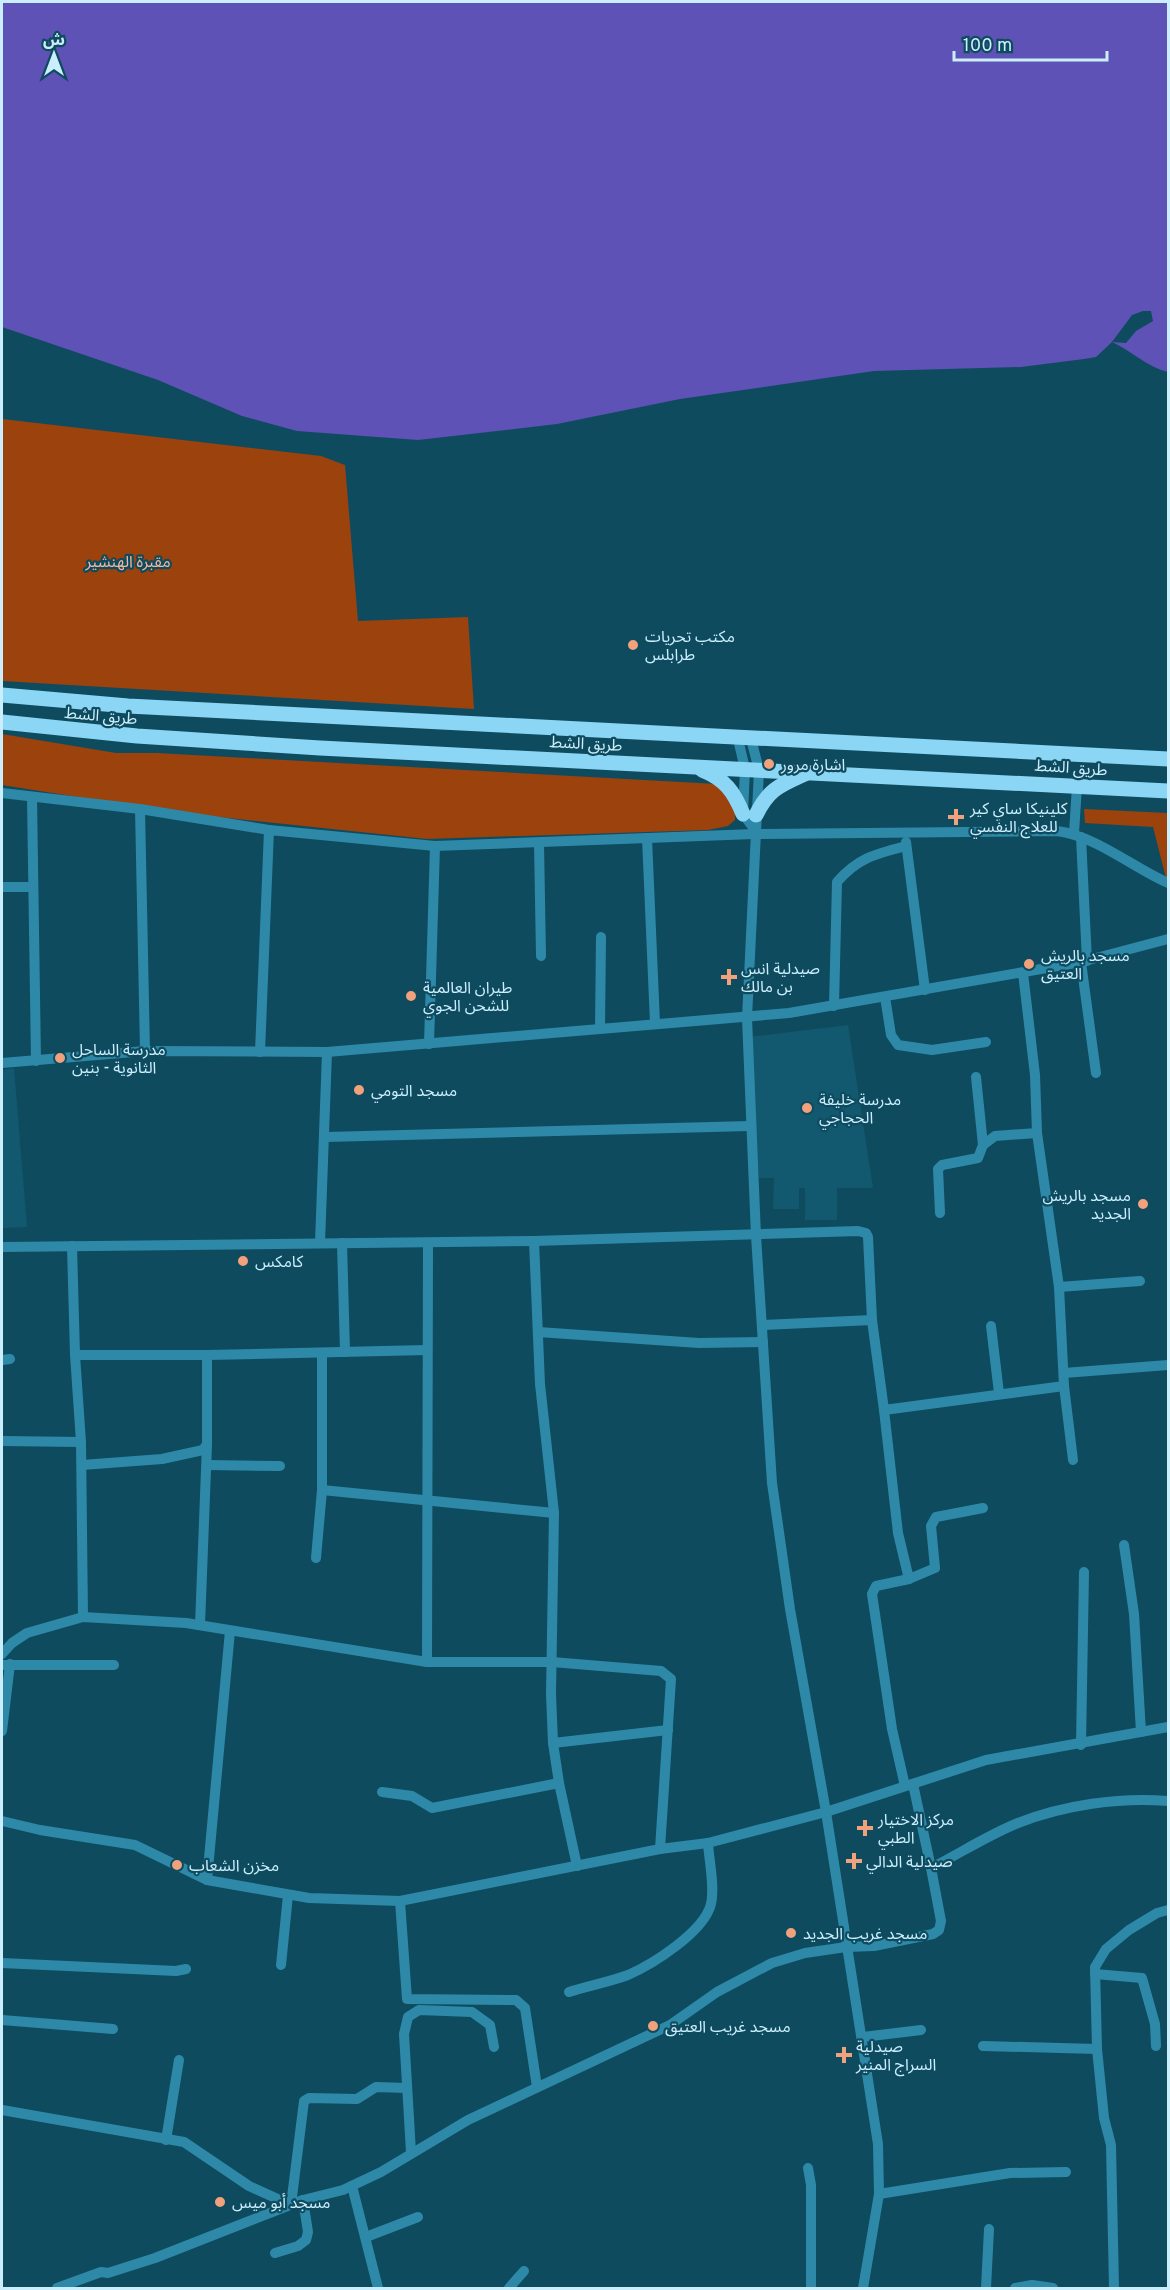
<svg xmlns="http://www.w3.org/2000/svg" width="1170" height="2290" font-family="Overpass,'Noto Sans Arabic',sans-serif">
	<rect width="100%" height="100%" fill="#0e4b5f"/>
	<g fill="#125970">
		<polygon points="848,1025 873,1188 837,1188 837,1220 805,1220 805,1188 799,1188 799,1209 773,1209 774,1178 759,1178 749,1037"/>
		<polygon points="14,1068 27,1227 2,1228 2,1070"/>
	</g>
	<g fill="#9b420d">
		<polygon points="2,419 321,456 345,465 358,621 468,617 474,709 2,681"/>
		<polygon points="2,734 116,753 157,753 717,784 735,808 735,820 728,826 708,830 427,839 172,812 2,785"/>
		<polygon points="1084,809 1168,813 1168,886 1153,827 1085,823"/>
	</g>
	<path fill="#5f52b6" d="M2,2H1168V372C1147,367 1132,351 1112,342L1096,357L1084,359L1021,367L874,371L680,399L557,424L418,440L297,431L242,416L158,380L2,327Z"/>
	<polygon fill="#0e4b5f" points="1143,311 1151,311 1153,321 1136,331 1126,343 1112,342 1132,315"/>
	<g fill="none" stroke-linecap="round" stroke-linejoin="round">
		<g stroke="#2e89a8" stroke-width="10">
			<polyline points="738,739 745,769 743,814 755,830"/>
			<polyline points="751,739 759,770 747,1018 756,1236 772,1483 790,1609 826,1812 878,2144 879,2194 863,2288"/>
			<polyline points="2,793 140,809 269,830"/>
			<polyline points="32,797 36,1061"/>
			<polyline points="140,809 145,1051"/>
			<polyline points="1074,833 1077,786"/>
			<polyline points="1081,837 1087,961"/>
			<polyline points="647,838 655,1023"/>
			<polyline points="906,842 925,990"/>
			<polyline points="539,843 541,956"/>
			<polyline points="2,887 33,887"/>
			<polyline points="1081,962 1096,1073"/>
			<polyline points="885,997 891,1035 898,1045 932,1050 986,1042"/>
			<path d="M834,1006L837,882C858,858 875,854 906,846"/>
			<polyline points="600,1028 601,937"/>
			<polyline points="429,1044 435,846"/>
			<path d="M260,1052L269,830L435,846L754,834L1057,831C1096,836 1132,867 1168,883"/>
			<polyline points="2,1063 145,1051 327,1052 789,1013 1081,962 1168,939"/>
			<polyline points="976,1077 983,1145"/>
			<polyline points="325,1137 750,1126"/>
			<polyline points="940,1213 938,1169 942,1165 978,1158 983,1145 995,1136 1037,1133"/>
			<polyline points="534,1241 540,1384 554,1513 551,1694 553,1743 559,1783 577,1866"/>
			<polyline points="320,1243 327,1052"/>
			<polyline points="342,1243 345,1352"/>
			<polyline points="72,1246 75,1355 81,1442 83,1617"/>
			<polyline points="2,1247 534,1241 858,1231 866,1233 868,1237 872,1320 884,1410 1064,1386 1059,1287 1037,1133 1035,1075 1023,973"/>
			<polyline points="1059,1287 1140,1281"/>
			<polyline points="763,1325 872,1320"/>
			<polyline points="991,1326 999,1393"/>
			<polyline points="538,1332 699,1343 763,1342"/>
			<polyline points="322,1353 322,1490 554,1513"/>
			<polyline points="75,1355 207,1355"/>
			<polyline points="2,1360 10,1359"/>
			<polyline points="1064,1373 1168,1365"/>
			<polyline points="1064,1386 1073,1460"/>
			<polyline points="884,1410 898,1533 909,1579 935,1568 931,1526 936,1517 983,1508"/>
			<polyline points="2,1441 81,1442"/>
			<polyline points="82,1465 162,1459 203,1450 207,1444 207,1355 427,1350"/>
			<polyline points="207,1465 280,1466"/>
			<polyline points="1124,1545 1134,1614 1141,1732"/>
			<polyline points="316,1558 322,1490"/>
			<polyline points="200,1625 207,1444"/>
			<polyline points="2,1654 12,1643 27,1633 83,1617 186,1623 427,1662 552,1662 661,1671 671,1679 660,1849"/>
			<polyline points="427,1662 428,1243"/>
			<polyline points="2,1665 114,1665"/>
			<polyline points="2,1731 10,1664"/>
			<polyline points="553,1743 668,1730"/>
			<polyline points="1081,1745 1084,1572"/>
			<path d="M913,1784L931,1868C959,1854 988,1835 1018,1823C1064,1805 1119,1797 1168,1801"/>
			<polyline points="905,1786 892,1729 872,1594 876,1586 909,1579"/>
			<polyline points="382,1792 412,1796 432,1808 559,1783"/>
			<polyline points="2,1821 40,1830 135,1845 207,1880 309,1898 400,1901 660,1849 708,1843 826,1812 986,1760 1168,1727"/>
			<polyline points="207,1880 230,1631"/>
			<polyline points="400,1901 407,1999 516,2000 525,2008 537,2087"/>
			<polyline points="2,1963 176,1971 186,1969"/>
			<polyline points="281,1965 288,1895"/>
			<polyline points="1095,1974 1142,1978 1155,2024 1156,2046"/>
			<path d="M569,1992C588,1986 609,1982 628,1975C653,1964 704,1932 711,1904C715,1886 709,1861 708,1843"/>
			<polyline points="2,2020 113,2029"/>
			<polyline points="863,2037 921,2030"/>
			<polyline points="983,2046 1097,2049"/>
			<polyline points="2,2110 184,2142 249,2186 291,2205"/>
			<polyline points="166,2140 179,2060"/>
			<polyline points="411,2152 404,2034 408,2017 419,2010 472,2012 490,2025 494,2047"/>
			<polyline points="808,2168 811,2185 811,2288"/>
			<polyline points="352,2186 378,2288"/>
			<polyline points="879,2194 1010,2173 1066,2172"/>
			<polyline points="291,2205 304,2101 309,2098 357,2099 376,2087 407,2088"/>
			<polyline points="366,2237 418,2217"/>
			<polyline points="275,2253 298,2246 306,2240 308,2232 303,2200"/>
			<polyline points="57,2288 101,2272 108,2273 155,2258 303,2200 343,2190 381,2172 468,2120 670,2025 717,1992 772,1963 805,1953 846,1947 874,1946 933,1934 939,1930 941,1921 931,1868"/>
			<polyline points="509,2288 524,2271"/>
			<polyline points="986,2288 989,2229"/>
			<polyline points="1015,2288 1032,2285 1053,2288"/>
			<polyline points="1114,2288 1111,2145 1104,2118 1097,2049 1095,1967 1106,1949 1129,1930 1157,1913 1168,1910"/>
		</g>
		<g stroke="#8bd6f4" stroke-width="15">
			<polyline points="2,695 128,706 1168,759"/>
			<polyline points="2,722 137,736 320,748 1168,791"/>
			<path d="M702,770C725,779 734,792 743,814"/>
			<path d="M756,815C769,788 781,785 807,773"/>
		</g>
	</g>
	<g fill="#f1a17c" stroke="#0e4b5f" stroke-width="2">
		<circle cx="633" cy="645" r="6"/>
		<circle cx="769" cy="764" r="6"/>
		<path d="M953 808h6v6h6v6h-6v6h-6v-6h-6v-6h6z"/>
		<circle cx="1029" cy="964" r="6"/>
		<path d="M726 968h6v6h6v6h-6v6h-6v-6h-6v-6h6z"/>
		<circle cx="411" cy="996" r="6"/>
		<circle cx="60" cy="1058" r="6"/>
		<circle cx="359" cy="1090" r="6"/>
		<circle cx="807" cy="1108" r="6"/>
		<circle cx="1143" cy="1204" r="6"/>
		<circle cx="243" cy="1261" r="6"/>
		<path d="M862 1819h6v6h6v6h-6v6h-6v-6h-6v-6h6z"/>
		<path d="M851 1852h6v6h6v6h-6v6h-6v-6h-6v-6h6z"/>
		<circle cx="177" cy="1865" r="6"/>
		<circle cx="791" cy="1933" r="6"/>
		<circle cx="653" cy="2026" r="6"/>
		<path d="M841 2046h6v6h6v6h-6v6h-6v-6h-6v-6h6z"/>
		<circle cx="220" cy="2202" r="6"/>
	</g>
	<g text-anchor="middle" stroke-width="4.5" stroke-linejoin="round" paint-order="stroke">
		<g font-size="16" fill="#efb89f" stroke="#0e4b5f">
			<text x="128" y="567">مقبرة الهنشير</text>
		</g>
		<g font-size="16" fill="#cbeefd" stroke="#0e4b5f" text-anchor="start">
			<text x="645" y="642">مكتب تحريات<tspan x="645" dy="18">طرابلس</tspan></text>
			<text x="781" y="770">اشارة مرور</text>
			<text x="970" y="814">كلينيكا ساي كير<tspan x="970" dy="18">للعلاج النفسي</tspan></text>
			<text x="1041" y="961">مسجد بالريش<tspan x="1041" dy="18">العتيق</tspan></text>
			<text x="741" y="974">صيدلية انس<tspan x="741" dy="18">بن مالك</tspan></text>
			<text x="423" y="993">طيران العالمية<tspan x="423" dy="18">للشحن الجوي</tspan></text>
			<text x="72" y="1055">مدرسة الساحل<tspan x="72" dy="18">الثانوية - بنين</tspan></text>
			<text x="371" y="1096">مسجد التومي</text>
			<text x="819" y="1105">مدرسة خليفة<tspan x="819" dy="18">الحجاجي</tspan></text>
			<text x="1131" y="1201" text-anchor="end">مسجد بالريش<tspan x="1131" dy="18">الجديد</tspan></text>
			<text x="255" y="1267">كامكس</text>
			<text x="878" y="1825">مركز الاختيار<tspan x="878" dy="18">الطبي</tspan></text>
			<text x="866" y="1867">صيدلية الدالي</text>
			<text x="189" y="1871">مخزن الشعاب</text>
			<text x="803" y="1939">مسجد غريب الجديد</text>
			<text x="665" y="2032">مسجد غريب العتيق</text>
			<text x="856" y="2052">صيدلية<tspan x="856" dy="18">السراج المنير</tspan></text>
			<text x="232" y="2208">مسجد أبو ميس</text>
		</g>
		<g font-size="16" fill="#cbeefd" stroke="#0e4b5f">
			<text transform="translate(101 715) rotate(5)" y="6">طريق الشط</text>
			<text transform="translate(586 743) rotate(3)" y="6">طريق الشط</text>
			<text transform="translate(1071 767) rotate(4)" y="6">طريق الشط</text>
		</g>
	</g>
	<rect width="1170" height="2290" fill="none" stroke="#cbeefd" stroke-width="6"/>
	<g transform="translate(54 54)" stroke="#0e4b5f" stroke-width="4.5" paint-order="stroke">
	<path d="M0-4.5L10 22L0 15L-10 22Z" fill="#cbeefd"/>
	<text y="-9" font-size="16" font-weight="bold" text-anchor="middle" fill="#cbeefd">ش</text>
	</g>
	<path d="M954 51v9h153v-9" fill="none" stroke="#cbeefd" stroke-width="3"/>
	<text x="963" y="51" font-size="18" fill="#cbeefd" stroke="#0e4b5f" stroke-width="4.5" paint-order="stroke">100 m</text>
</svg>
